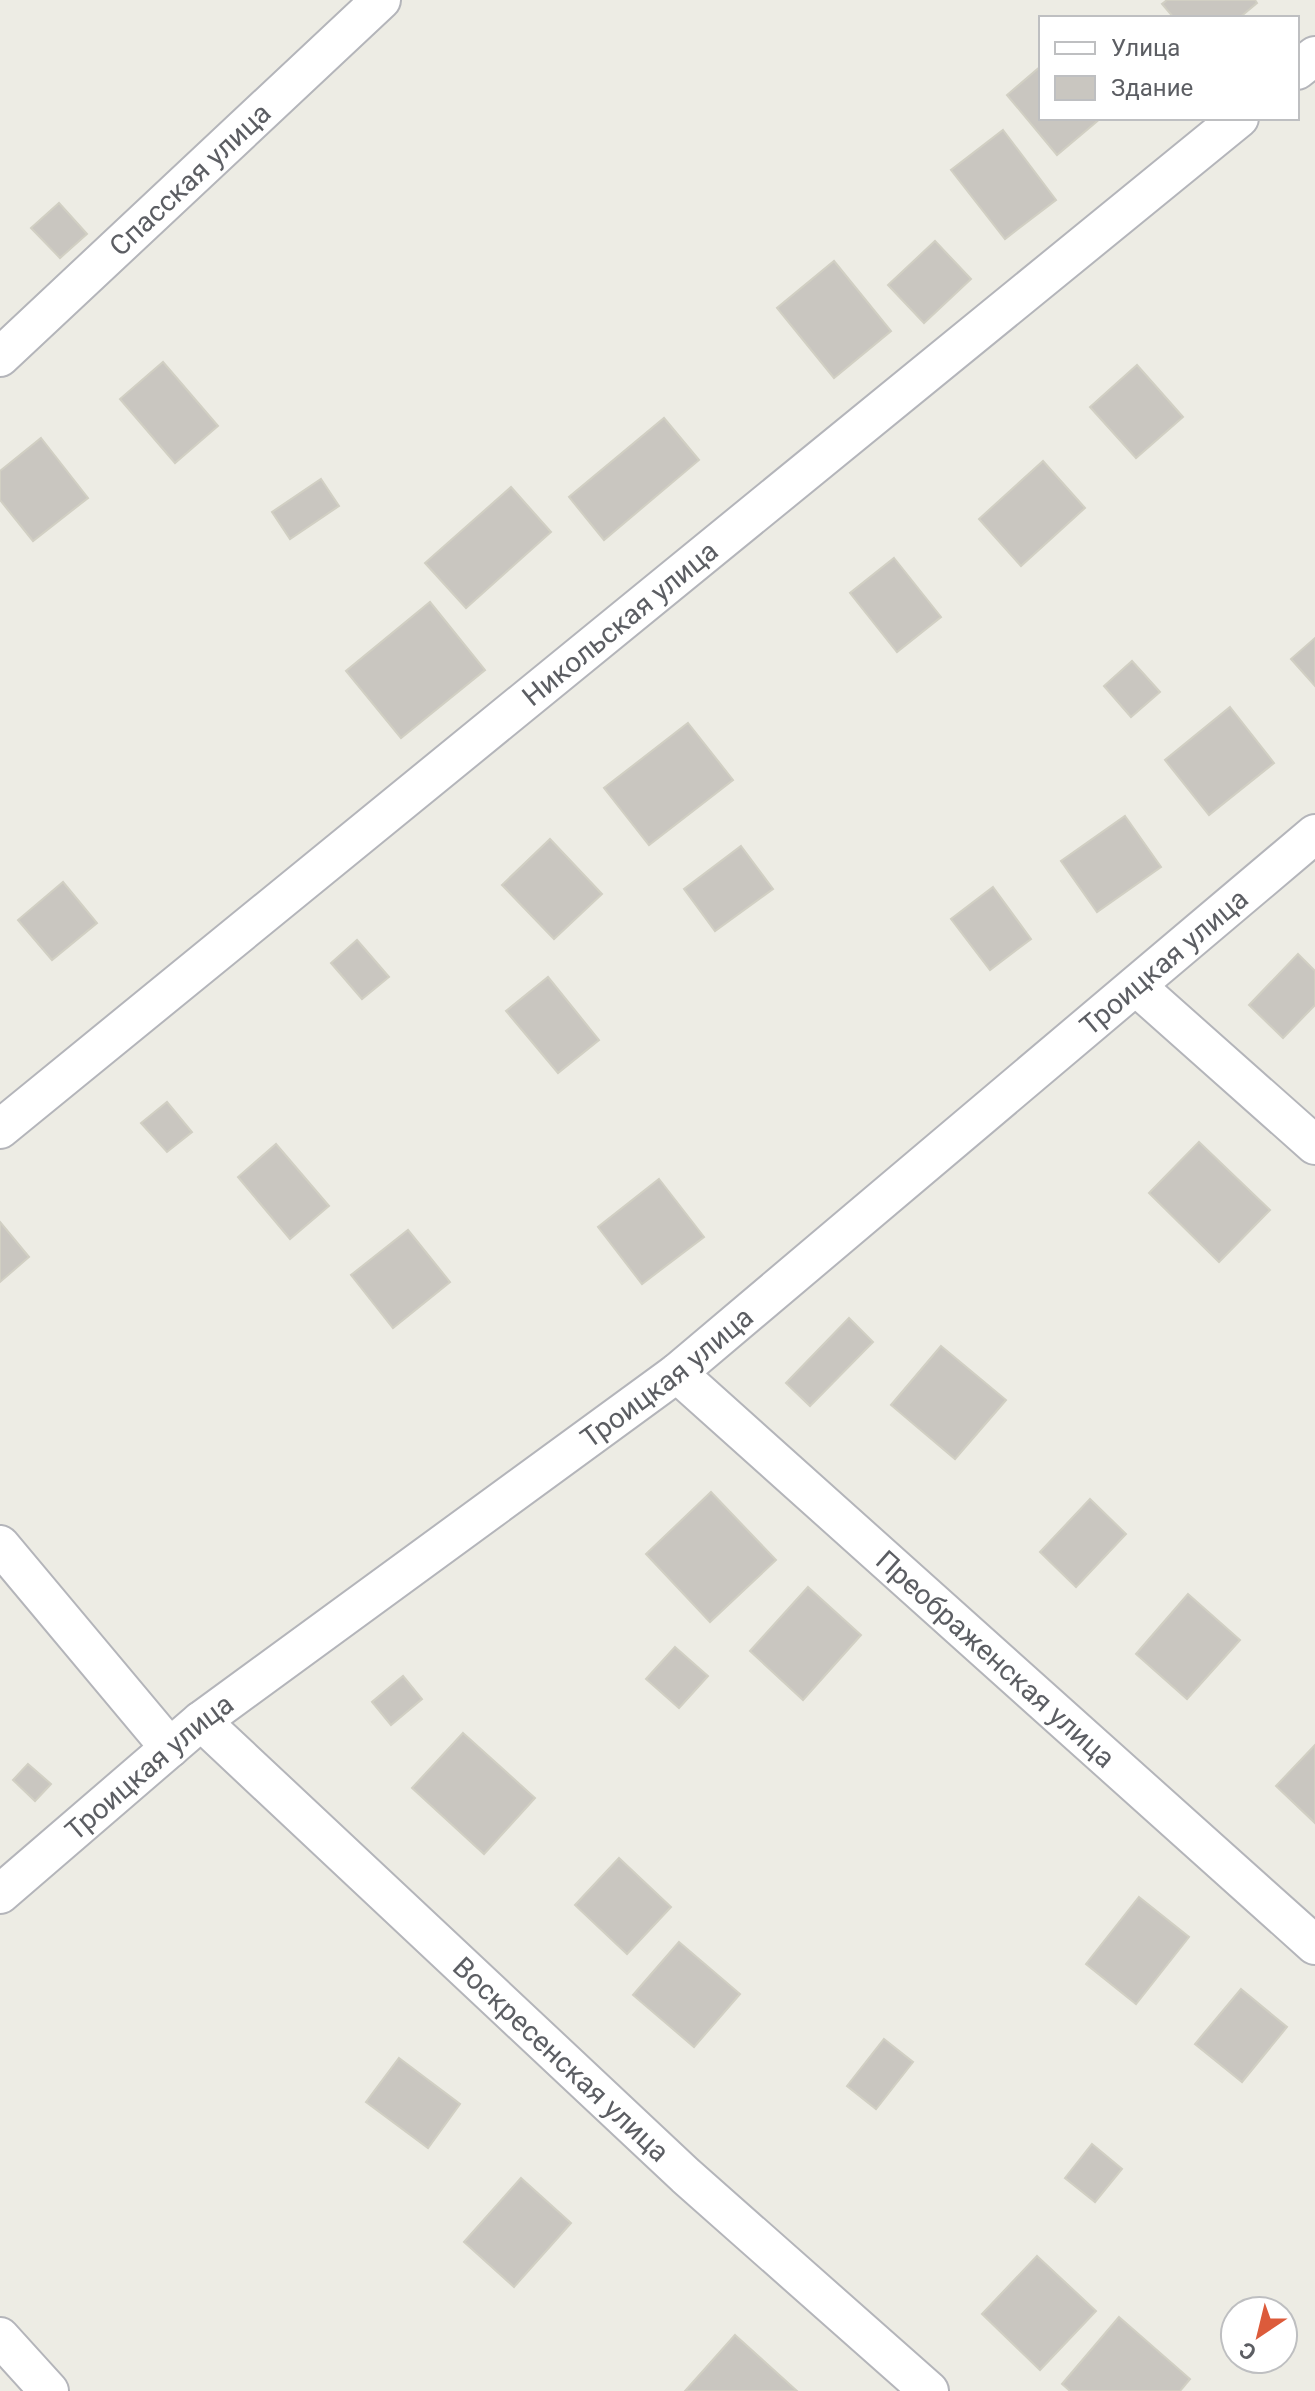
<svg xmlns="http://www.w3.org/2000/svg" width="1315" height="2391" font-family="Roboto,sans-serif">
	<rect width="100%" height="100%" fill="#edece4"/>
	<g fill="#c9c6c0" stroke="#d1cfc3" stroke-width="2">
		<polygon points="1167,0 1255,0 1257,3 1239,18 1174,18 1162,4"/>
		<polygon points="1041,66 1041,118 1101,118 1057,155 1007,95"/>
		<polygon points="1003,130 1056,200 1005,239 951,170"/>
		<polygon points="59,203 87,234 60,258 31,228"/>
		<polygon points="935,241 971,279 924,323 888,285"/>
		<polygon points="834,261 891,331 834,378 777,308"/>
		<polygon points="163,362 218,426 175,463 120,399"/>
		<polygon points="1137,365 1183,417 1136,458 1090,407"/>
		<polygon points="664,418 699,460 604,540 569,497"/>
		<polygon points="41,438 88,498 33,541 0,500 0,471"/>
		<polygon points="1043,461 1085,508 1021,566 979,519"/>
		<polygon points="321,479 339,506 290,539 272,512"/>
		<polygon points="511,487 551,532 466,608 425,563"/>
		<polygon points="894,558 941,617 897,652 850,593"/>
		<polygon points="430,602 485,670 401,738 346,671"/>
		<polygon points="1315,638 1315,686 1291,659"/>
		<polygon points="1132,661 1160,692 1131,717 1104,686"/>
		<polygon points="1230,707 1274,763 1209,815 1165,760"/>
		<polygon points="688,723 733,780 649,845 604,788"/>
		<polygon points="1125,816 1161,867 1097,912 1061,861"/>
		<polygon points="550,839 602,894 554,939 502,885"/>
		<polygon points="741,846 773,889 715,931 684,889"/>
		<polygon points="63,882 97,923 52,960 18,920"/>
		<polygon points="993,887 1031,939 990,970 951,919"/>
		<polygon points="357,940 389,977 362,999 331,963"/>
		<polygon points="1298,954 1315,971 1315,1005 1283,1038 1249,1005"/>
		<polygon points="548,977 599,1040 558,1073 506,1011"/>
		<polygon points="167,1102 192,1132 167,1152 141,1123"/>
		<polygon points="1199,1142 1270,1210 1219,1262 1149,1193"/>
		<polygon points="276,1144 329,1206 290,1239 238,1177"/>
		<polygon points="659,1179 704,1237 642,1284 598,1227"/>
		<polygon points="0,1222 29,1257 0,1282"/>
		<polygon points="408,1230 450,1282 393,1328 351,1275"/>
		<polygon points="849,1318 873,1342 810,1406 786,1383"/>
		<polygon points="941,1346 1006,1400 955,1459 891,1405"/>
		<polygon points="711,1492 776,1560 710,1622 646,1554"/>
		<polygon points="1090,1499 1126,1534 1076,1587 1040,1552"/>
		<polygon points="808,1587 861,1635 803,1700 750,1651"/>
		<polygon points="1188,1594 1240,1640 1187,1699 1136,1654"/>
		<polygon points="675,1647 708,1676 679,1708 646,1679"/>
		<polygon points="403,1676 422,1699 391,1725 372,1702"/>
		<polygon points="463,1733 535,1798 484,1854 412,1788"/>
		<polygon points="1315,1745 1315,1823 1276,1786"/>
		<polygon points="28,1764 51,1784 35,1801 13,1780"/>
		<polygon points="619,1858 671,1907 627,1954 575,1905"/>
		<polygon points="1139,1897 1189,1937 1136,2004 1086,1964"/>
		<polygon points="679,1942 740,1994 694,2047 633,1995"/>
		<polygon points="1241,1989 1287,2027 1242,2082 1195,2044"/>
		<polygon points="884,2039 913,2062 876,2109 847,2086"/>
		<polygon points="399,2058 460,2104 428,2148 366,2102"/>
		<polygon points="1092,2144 1122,2169 1095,2202 1065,2178"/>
		<polygon points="521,2178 571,2223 514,2287 464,2242"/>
		<polygon points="1037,2256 1096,2311 1040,2370 982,2314"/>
		<polygon points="1119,2317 1190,2379 1180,2391 1070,2391 1062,2384"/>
		<polygon points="735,2335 797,2391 685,2391"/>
	</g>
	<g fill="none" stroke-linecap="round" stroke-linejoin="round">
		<defs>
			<g id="street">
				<polyline points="1297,70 1315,56"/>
				<path id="s1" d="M0,357L381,0"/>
				<polyline points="1136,986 1315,1145"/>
				<path id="s2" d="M0,1129L1239,118"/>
				<path id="s3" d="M677,1373L1315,1945"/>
				<polyline points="0,1545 170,1748"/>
				<path id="s4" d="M201,1721L686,2176L929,2391"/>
				<path id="s5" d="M0,1894L201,1721L677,1373L1315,834"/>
				<polyline points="0,2337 49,2391"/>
			</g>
		</defs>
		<use href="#street" stroke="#b4b5ba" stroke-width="42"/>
		<use href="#street" stroke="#fff" stroke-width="38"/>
	</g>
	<g text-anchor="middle" stroke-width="7" stroke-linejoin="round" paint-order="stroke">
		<g font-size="28" fill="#5c5e63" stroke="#fff">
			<text dy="10" stroke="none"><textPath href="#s1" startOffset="260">Спасская улица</textPath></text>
			<text dy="10" stroke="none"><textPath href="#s2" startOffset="800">Никольская улица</textPath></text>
			<text dy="10" stroke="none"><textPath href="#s5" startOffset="1492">Троицкая улица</textPath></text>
			<text dy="10" stroke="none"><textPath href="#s5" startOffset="844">Троицкая улица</textPath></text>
			<text dy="10" stroke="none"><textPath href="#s3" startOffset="428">Преображенская улица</textPath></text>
			<text dy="10" stroke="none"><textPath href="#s5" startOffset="196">Троицкая улица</textPath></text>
			<text dy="10" stroke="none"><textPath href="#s4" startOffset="494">Воскресенская улица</textPath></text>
		</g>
	</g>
	<rect x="1039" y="16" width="260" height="104" fill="#ffffff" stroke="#bebfc1" stroke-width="2"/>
	<rect x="1055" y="42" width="40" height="12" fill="#ffffff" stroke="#bebfc1" stroke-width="2"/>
	<text x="1111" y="56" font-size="24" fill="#5c5e63">Улица</text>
	<rect x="1055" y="76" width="40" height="24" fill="#c9c6c0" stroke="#bebfc1" stroke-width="2"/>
	<text x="1111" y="96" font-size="24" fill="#5c5e63">Здание</text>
	<g transform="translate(1259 2335) rotate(215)"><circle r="38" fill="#ffffff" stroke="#bebfc1" stroke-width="2"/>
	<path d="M0-6L14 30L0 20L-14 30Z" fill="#dc5b3b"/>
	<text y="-12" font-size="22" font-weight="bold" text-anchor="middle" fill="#5c5e63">С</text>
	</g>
</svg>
